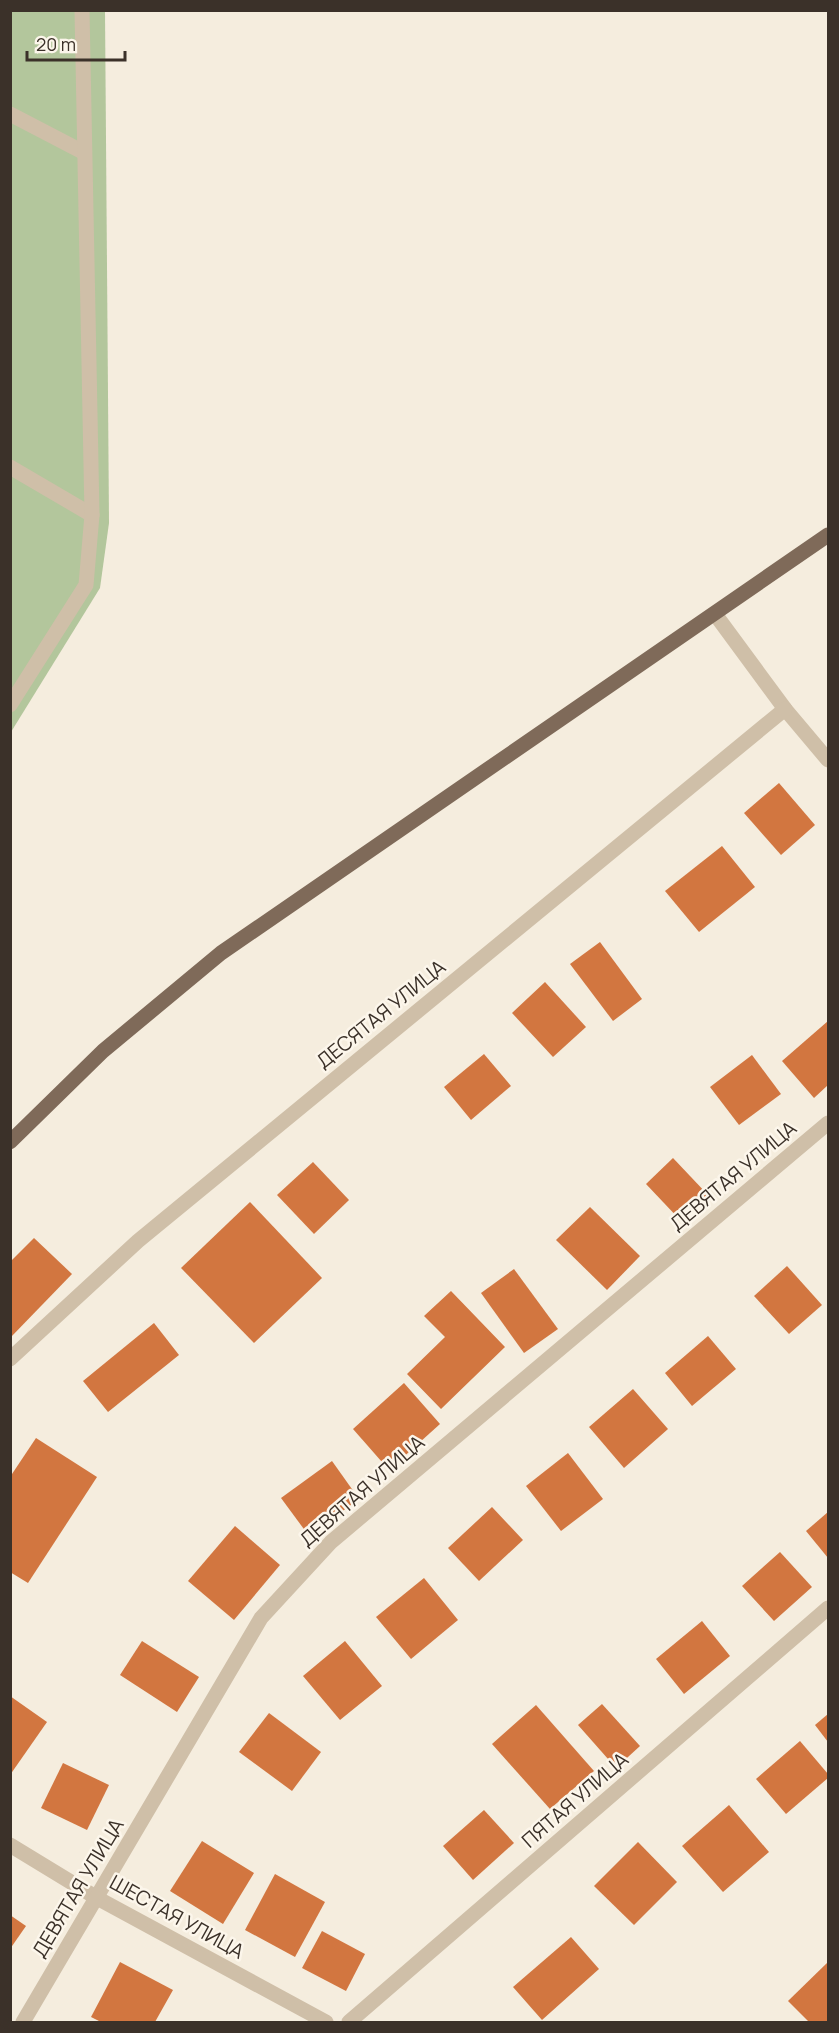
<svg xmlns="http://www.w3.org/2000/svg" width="839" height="2033" font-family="Manrope,sans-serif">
	<rect width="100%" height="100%" fill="#f5edde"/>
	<polygon fill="#b3c69c" points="11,11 105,11 109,523 100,588 11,732"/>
	<g fill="#d27640">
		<polygon points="779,783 815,825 781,855 744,813"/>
		<polygon points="722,846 755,887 699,932 665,891"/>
		<polygon points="600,942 642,999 613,1021 570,964"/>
		<polygon points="545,982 586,1027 553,1057 512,1013"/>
		<polygon points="828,1021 828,1085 814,1098 782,1061"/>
		<polygon points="484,1054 511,1086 471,1120 444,1087"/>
		<polygon points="752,1055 781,1094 739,1125 710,1087"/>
		<polygon points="673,1158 708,1195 681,1221 646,1184"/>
		<polygon points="313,1162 349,1200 314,1234 277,1195"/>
		<polygon points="250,1202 322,1278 254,1343 181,1268"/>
		<polygon points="590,1207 640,1256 607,1290 556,1240"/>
		<polygon points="34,1238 72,1274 10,1338 10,1262"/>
		<polygon points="787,1266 822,1305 789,1334 754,1296"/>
		<polygon points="514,1269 558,1329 524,1353 481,1293"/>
		<polygon points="451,1291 505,1347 441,1409 407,1374 445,1337 424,1316"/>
		<polygon points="154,1323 179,1355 108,1412 83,1381"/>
		<polygon points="708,1336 736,1369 692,1406 665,1373"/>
		<polygon points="404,1383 440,1424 389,1470 353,1429"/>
		<polygon points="633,1389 668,1429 624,1468 589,1427"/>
		<polygon points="36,1438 97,1477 28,1583 10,1572 10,1477"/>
		<polygon points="568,1453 603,1499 561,1531 526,1486"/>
		<polygon points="332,1461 359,1499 309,1536 281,1498"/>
		<polygon points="492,1507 523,1540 479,1581 448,1548"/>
		<polygon points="828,1512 828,1558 806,1531"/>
		<polygon points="235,1526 280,1565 234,1620 188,1581"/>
		<polygon points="780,1552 812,1587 774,1621 742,1586"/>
		<polygon points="424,1578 458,1620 411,1659 376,1617"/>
		<polygon points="702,1621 730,1656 684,1694 656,1659"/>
		<polygon points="142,1641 199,1677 177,1712 120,1675"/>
		<polygon points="345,1641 382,1686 340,1720 303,1676"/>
		<polygon points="10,1696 47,1722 10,1775"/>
		<polygon points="602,1704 640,1746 616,1768 578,1725"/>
		<polygon points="536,1705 594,1771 550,1809 492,1744"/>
		<polygon points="269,1713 321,1752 292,1791 239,1752"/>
		<polygon points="828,1714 828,1742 815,1725"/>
		<polygon points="800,1741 828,1774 828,1778 786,1814 756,1779"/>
		<polygon points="63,1763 109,1785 87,1830 41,1808"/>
		<polygon points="729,1805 769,1852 723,1892 682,1846"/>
		<polygon points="484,1810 514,1843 473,1880 443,1846"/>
		<polygon points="202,1841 254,1873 223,1924 170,1891"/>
		<polygon points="638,1842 677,1882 634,1925 594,1886"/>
		<polygon points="275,1874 325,1902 295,1957 245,1930"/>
		<polygon points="10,1915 26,1926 10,1949"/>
		<polygon points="322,1931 365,1954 346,1991 302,1968"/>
		<polygon points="571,1937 599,1969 542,2020 513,1987"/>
		<polygon points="120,1962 173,1990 155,2022 101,2022 91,2017"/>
		<polygon points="828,1962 828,2022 809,2022 788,2001"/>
	</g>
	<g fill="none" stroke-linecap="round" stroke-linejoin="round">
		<g stroke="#cfbfa8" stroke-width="15">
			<polyline points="10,114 83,152"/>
			<polyline points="10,467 92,515"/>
			<polyline points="715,614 785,709 828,760"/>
			<polyline points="10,705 86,585 92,515 82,10"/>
			<polyline points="10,1359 138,1241 785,709"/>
			<polyline points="10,1845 97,1898 326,2022"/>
			<polyline points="23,2022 261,1618 331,1542 828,1123"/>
			<polyline points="349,2022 828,1608"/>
		</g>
		<polyline stroke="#7f6a59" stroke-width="15" points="10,1142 103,1051 221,953 828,535"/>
	</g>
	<g text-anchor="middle" stroke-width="5" stroke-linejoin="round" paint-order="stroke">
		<g font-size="20" fill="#3b3129" stroke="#fcf6eb">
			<text transform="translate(381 1014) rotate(-39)" y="7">ДЕСЯТАЯ УЛИЦА</text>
			<text transform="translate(733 1176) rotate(-40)" y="7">ДЕВЯТАЯ УЛИЦА</text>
			<text transform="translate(362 1491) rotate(-41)" y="7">ДЕВЯТАЯ УЛИЦА</text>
			<text transform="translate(575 1800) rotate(-41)" y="7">ПЯТАЯ УЛИЦА</text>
			<text transform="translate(78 1888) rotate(-59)" y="7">ДЕВЯТАЯ УЛИЦА</text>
			<text transform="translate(177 1917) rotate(29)" y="7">ШЕСТАЯ УЛИЦА</text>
		</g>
	</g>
	<rect width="839" height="2033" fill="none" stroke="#3b3129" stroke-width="24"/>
	<path d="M27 51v9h98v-9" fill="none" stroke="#3b3129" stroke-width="3"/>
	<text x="36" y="51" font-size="18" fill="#3b3129" stroke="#fcf6eb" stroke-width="4.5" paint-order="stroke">20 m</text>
</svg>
